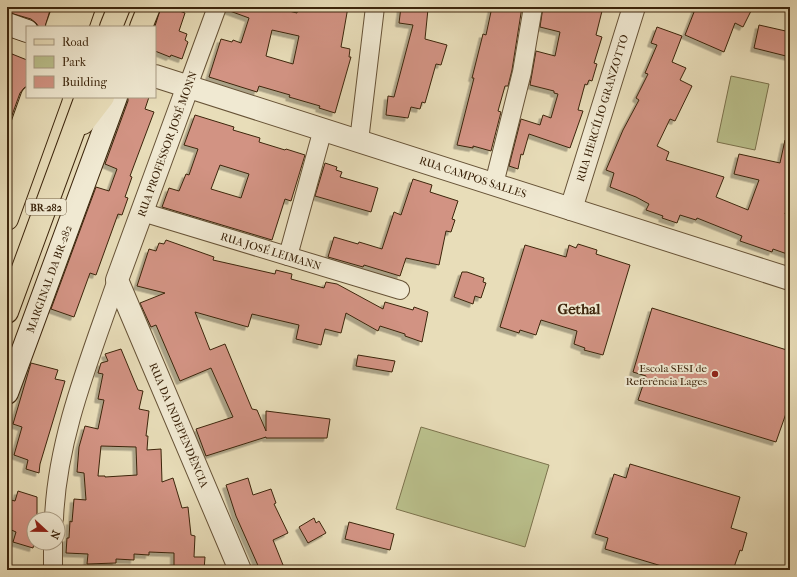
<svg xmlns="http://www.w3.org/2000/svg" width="797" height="577" font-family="'IM FELL French Canon',serif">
	<defs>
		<filter id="shadow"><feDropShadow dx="-3.5" dy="3.5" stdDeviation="0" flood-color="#0004"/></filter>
	</defs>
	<rect width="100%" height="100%" fill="#e8ddb9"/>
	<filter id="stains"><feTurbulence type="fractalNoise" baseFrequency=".005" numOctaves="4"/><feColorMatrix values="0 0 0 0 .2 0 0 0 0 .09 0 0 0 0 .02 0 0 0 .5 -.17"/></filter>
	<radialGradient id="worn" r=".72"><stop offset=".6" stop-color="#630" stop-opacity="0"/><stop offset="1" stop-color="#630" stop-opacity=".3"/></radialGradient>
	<g fill="#bac08c" stroke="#7b724c">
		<polygon points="731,76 769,84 755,150 717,142"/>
		<polygon points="421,427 549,465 525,547 396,509"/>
	</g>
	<g fill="#d29383" stroke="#3c250c" fill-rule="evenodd" filter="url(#shadow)">
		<polygon points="7,7 51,7 45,27 39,27 36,23 31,19 7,12"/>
		<polygon points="161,7 168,7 185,13 179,31 187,34 185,40 188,42 182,59 171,55 170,57 155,51 155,26"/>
		<path d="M227,7H273L297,13L298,7H348L341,47L350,49L349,57H351L335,113L319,108L320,106L289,97L290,95L259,86L257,92L209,77L221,39L232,42L233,40L241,43L249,18L227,10ZM272,30L299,36L293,64L266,56Z"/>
		<polygon points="401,7 428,9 425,39 447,45 441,65 436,64 425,103 422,102 420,109 411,107 408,118 386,115 388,96 394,97 413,25 399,23"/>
		<polygon points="492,7 522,7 512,70 508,86 505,86 498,111 501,112 491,151 473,146 473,148 457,145 474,78 472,78 483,34 486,35"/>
		<polygon points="543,7 588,7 602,11 596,35 602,37 594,63 597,64 592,81 589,80 587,85 585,84 578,110 583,111 570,148 529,134 523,155 521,154 518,169 509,166 521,119 540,125 543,115 551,118 558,94 554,93 554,91 530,85 536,51 555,56 560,32 540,27"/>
		<polygon points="696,7 743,7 751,11 743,27 735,23 724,52 685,35"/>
		<polygon points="759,25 790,32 790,57 754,48"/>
		<polygon points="657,27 682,36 672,62 686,68 680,80 692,86 675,121 670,119 657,146 669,152 666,160 724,177 716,197 748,210 759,180 734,174 739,154 780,163 785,140 790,141 790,198 785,214 790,215 790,255 773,249 772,252 740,241 742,236 697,218 696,220 680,215 677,223 662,218 663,216 646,210 649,204 636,197 610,187 614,173 606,170 623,130 639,100 636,98 648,74 645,73 657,45 651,43"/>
		<polygon points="7,52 27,60 27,86 24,88 20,93 7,129"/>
		<polygon points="128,97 149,97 145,109 154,112 130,176 132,177 125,197 128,198 122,215 118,214 96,275 90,273 74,317 51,309 96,187 109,191 117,169 105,164 128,101"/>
		<path d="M195,115L234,127L233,130L260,138L259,142L285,150L286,149L305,155L291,201L285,199L272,240L162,207L169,188L179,191L186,174L189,175L198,149L184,145ZM220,165L249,174L241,198L211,189Z"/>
		<polygon points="325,163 337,167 336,170 342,172 340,177 378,188 371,212 315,196"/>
		<polygon points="413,179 432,185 430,192 458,201 452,219 455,220 451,232 446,231 439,265 406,258 400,276 364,265 363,267 328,257 334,237 358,244 359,242 382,249 394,212 401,215"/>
		<polygon points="166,240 214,257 213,260 275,274 276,270 292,274 291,279 324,288 326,282 337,284 383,309 385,302 413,310 414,307 428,312 422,342 405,336 405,334 380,326 378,331 346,313 341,333 325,329 321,345 296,339 299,325 252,314 248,327 195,312 210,350 225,344 252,409 257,410 266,431 266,411 330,419 327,438 266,438 266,437 206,456 196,429 233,417 211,368 180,381 156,325 151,327 140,303 165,293 137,286 149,249 156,251 159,243 164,244"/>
		<polygon points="578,244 597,250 596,254 630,265 603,355 584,350 585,348 574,344 577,331 541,320 536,335 520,330 519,333 500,327 525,245 566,257 569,245 576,248"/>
		<polygon points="462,272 467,272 484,278 483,282 486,283 481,298 475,296 473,304 454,297"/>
		<polygon points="652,308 790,351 790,402 776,442 638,400 646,376 633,372"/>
		<path d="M121,349L138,390L143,391L139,409L149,411L146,436H148L147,450L161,449L162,482L173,478L182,508L188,507L191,535L195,536L194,557H205L204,570H174V553L149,552V555L134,554V560L116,559V563L87,564L88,554L66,553L67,538H69L70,521L72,522L74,499L86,500L84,473L77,472L79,447L85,426L98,429L104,400L98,399L103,374L98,373L101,363L108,361L105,354ZM101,446L136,447L137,475L105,477V476H98Z"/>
		<polygon points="358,355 395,361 392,372 356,366"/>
		<polygon points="31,363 58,370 55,379 65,381 40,464 39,473 26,469 28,460 14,455 22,427 13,424"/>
		<polygon points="630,464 740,497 731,528 747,533 742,551 740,550 733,570 675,570 605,549 608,538 595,534 614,474 626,478"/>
		<polygon points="248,478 253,495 271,489 276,503 274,504 288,533 273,540 285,570 260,570 236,516 226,485"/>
		<polygon points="18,491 37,497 37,519 34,519 34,543 33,548 13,542 16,532 7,528 7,499 15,501"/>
		<polygon points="314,518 316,523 319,521 326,533 308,543 299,527"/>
		<polygon points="349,522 394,534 390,550 345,539"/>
	</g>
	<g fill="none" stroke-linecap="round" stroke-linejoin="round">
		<defs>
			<g id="minor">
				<polyline points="188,86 217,7"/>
				<polyline points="359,141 375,7"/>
				<polyline points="494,184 522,72 533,7"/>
				<polyline points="142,212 400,290"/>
				<polyline points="288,256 323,129"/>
				<path d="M54,519C57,437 91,356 117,280"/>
				<polyline points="53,543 53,570"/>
			</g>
			<g id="tertiary">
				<polyline points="155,76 790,279"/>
				<polyline points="188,86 117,280 240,570"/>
				<polyline points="571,209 634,7"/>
			</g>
			<g id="secondary">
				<polyline points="7,24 27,31"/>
				<polyline points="7,393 116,97"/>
			</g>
			<g id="primary">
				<polyline points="57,27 64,7"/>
				<polyline points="141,27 149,7"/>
				<polyline points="7,167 32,97"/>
			</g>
			<g id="trunk">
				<polyline points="77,27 84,7"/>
				<polyline points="111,27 119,7"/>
				<polyline points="83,123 103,97"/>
				<polyline points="7,219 51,97"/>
				<polyline points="7,312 86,97"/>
			</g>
		</defs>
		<use href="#minor" stroke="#675337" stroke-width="20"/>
		<use href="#tertiary" stroke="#675337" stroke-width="24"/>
		<use href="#secondary" stroke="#3c250c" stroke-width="24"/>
		<use href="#primary" stroke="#3c250c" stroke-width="24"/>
		<use href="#trunk" stroke="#3c250c" stroke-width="24"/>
		<use href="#minor" stroke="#f0e9d2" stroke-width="18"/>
		<use href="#tertiary" stroke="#f0e9d2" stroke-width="22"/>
		<use href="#secondary" stroke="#f0e9d2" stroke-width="22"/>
		<use href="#primary" stroke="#e8ddb9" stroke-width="22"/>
		<use href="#trunk" stroke="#e8ddb9" stroke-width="22"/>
	</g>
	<circle fill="#8f2418" stroke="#f0e9d2" stroke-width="1.5" cx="715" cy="374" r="4"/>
	<g text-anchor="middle" stroke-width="4" stroke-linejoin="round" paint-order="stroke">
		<rect fill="#f0e9d2" stroke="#726047" stroke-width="1" x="26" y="199" width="40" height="16" rx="3"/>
		<g font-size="10" font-weight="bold" fill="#3c250c">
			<text x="46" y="211">BR-282</text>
		</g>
		<g font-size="11" fill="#3c250c" stroke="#f0e9d2">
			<text transform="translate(602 108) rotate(-73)" y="4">RUA HERCÍLIO GRANZOTTO</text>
			<text transform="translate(167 144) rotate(-70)" y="4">RUA PROFESSOR JOSÉ MONN</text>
			<text transform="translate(473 177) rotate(18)" y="4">RUA CAMPOS SALLES</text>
			<text transform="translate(271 251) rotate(17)" y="4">RUA JOSÉ LEIMANN</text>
			<text transform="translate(49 279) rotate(-70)" y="4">MARGINAL DA BR-282</text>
			<text transform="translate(179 425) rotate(67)" y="4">RUA DA INDEPENDÊNCIA</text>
		</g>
		<g font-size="11" fill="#3c250c" stroke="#f0e9d2" text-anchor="end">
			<text x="707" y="372">Escola SESI de<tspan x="707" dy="13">Referência Lages</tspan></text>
		</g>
		<g font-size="15" font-weight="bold" fill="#3c250c" stroke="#f0e9d2">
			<text x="579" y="314">Gethal</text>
		</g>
	</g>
	<rect width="797" height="577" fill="none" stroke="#e8ddb9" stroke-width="24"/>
	<rect x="8" y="8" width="781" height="561" fill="none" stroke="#3c250c" stroke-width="2"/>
	<rect x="12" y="12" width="773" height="553" fill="none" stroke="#3c250c"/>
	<rect x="26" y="26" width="130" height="72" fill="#f0e9d2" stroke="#a89b83"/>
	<rect x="34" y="39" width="20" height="6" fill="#e8ddb9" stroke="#a89b83"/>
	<text x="62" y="46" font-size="12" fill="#3c250c">Road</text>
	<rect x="34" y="56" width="20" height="12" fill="#bac08c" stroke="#a89b83"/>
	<text x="62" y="66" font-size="12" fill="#3c250c">Park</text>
	<rect x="34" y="76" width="20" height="12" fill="#d29383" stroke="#a89b83"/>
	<text x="62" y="86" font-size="12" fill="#3c250c">Building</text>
	<g transform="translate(46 531) rotate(112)"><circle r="19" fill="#f0e9d2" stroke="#a89b83"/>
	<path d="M0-3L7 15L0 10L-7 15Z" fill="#8f2418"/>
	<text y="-6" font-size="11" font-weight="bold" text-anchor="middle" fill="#3c250c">N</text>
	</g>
	<rect width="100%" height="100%" filter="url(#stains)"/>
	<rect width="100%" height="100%" fill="url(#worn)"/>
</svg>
